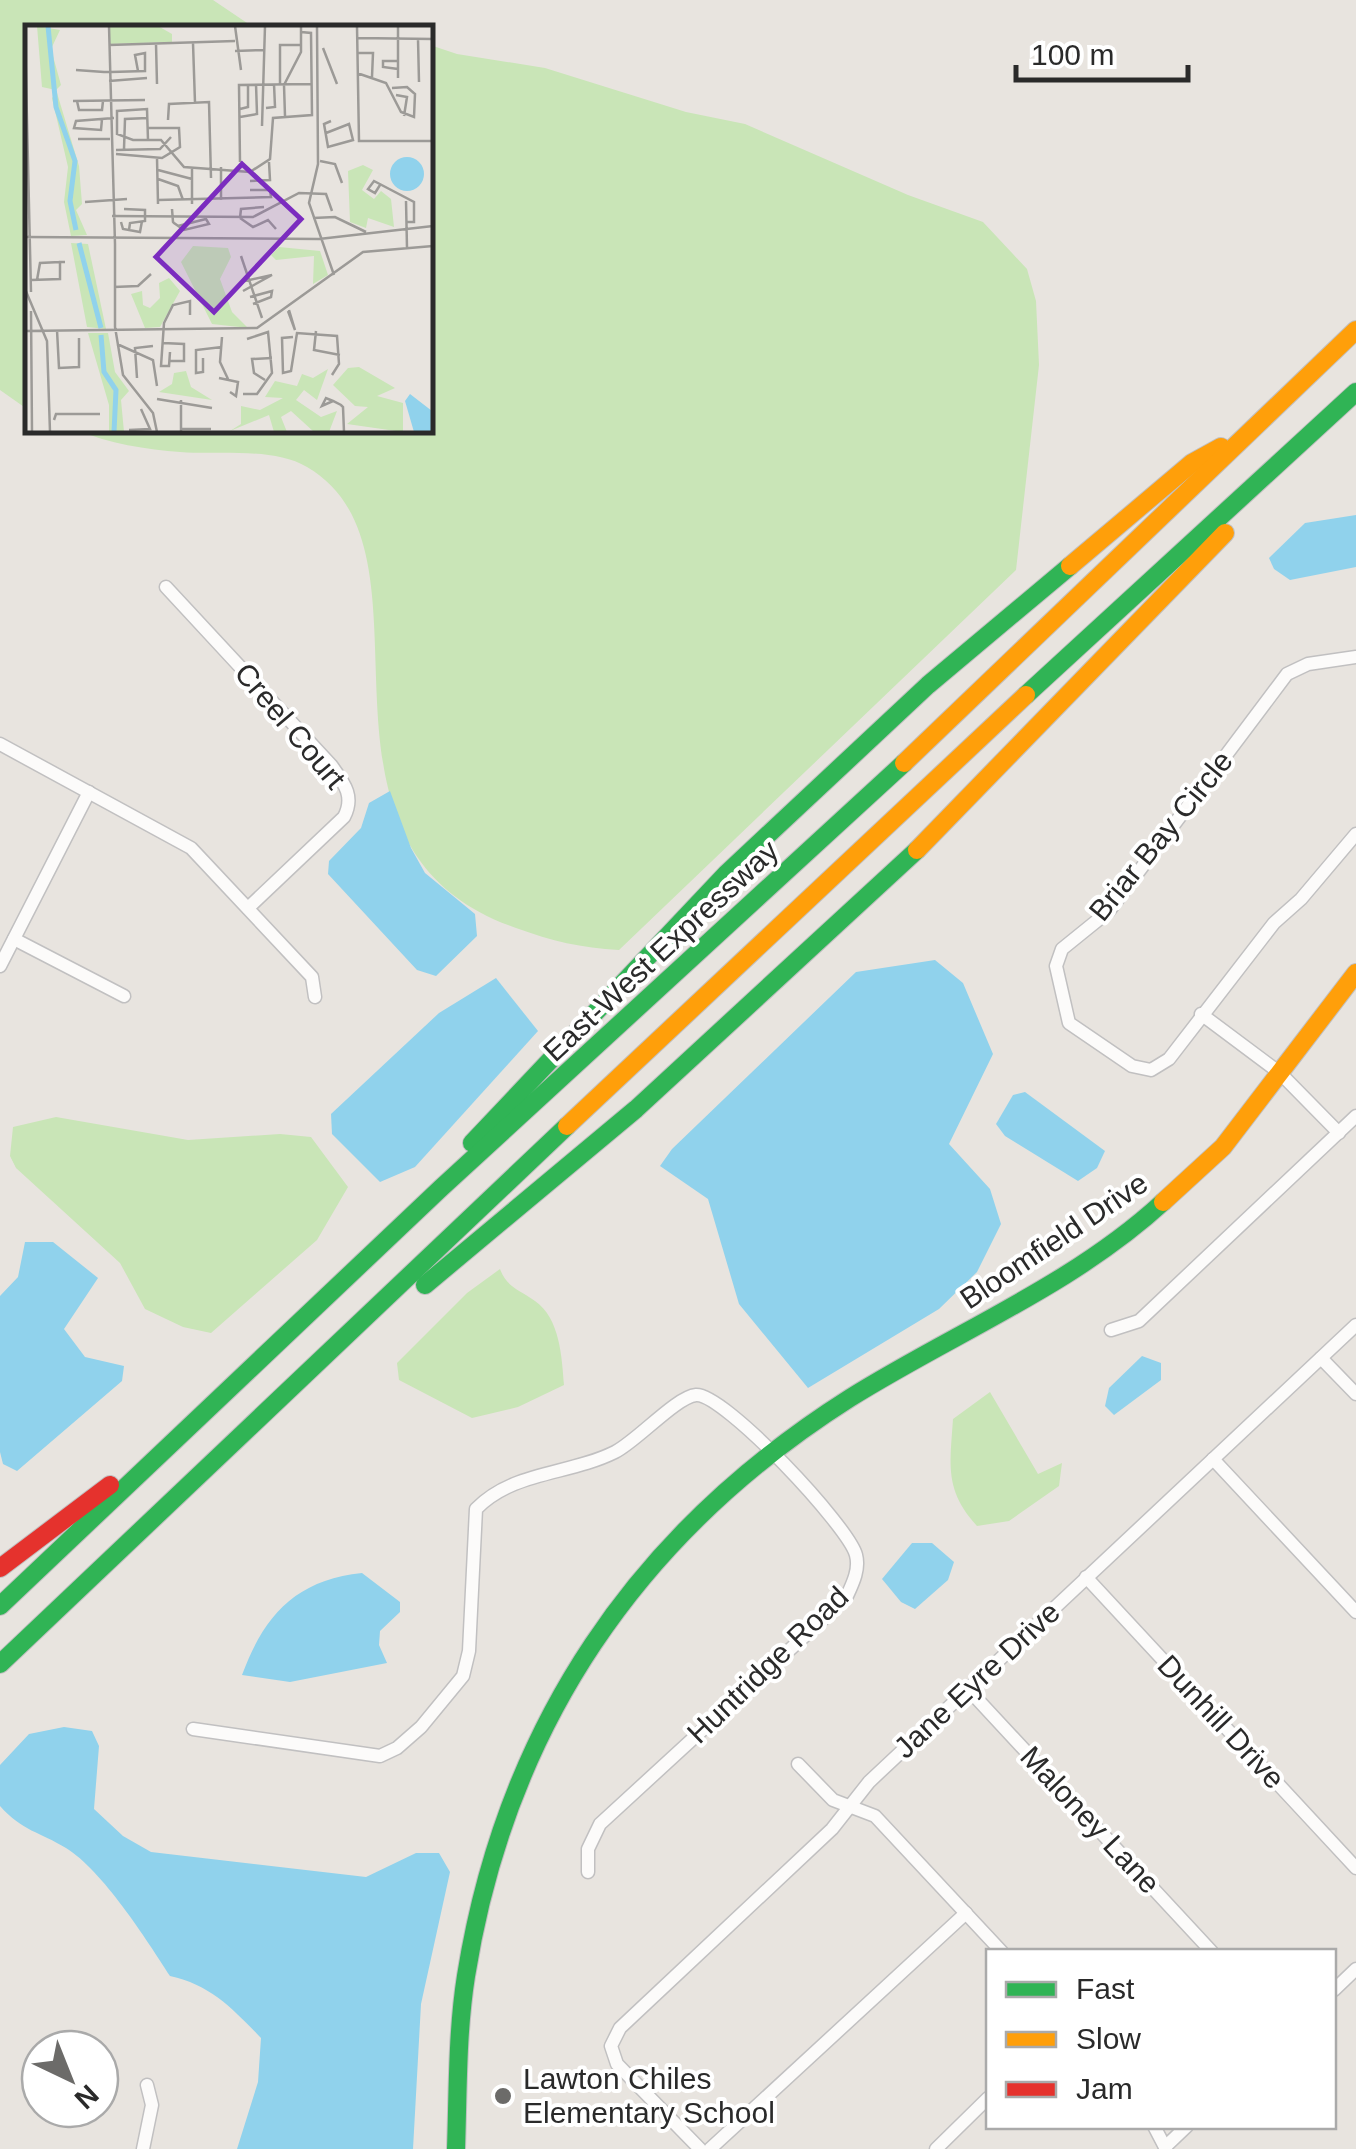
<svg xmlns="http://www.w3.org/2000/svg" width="1356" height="2149" font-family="Arial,sans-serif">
	<rect width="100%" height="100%" fill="#e8e4df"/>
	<g fill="#c9e5b7">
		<polygon points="0,0 213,0 253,27 28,28 27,409 0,390"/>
		<path d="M430,45L457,54L545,68L686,112L745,124L908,195L983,222L1027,269L1036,301L1039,365L1016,570L619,950C581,948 552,941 516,928C279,846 452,551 307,467C273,447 218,455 180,452C148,450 107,443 77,430H430Z"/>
		<polygon points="56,1117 188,1140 280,1134 311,1137 348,1187 317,1240 211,1333 183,1327 145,1309 120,1263 16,1168 10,1156 13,1127"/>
		<path d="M500,1269C507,1288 519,1289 535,1301C560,1318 562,1358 564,1385L518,1407L472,1418L399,1380L397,1363L467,1293Z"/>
		<path d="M990,1392L1038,1474L1062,1463L1059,1486L1009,1521L977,1526C944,1490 950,1464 953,1419Z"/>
	</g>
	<g fill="#90d2ec">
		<polygon points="1356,515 1356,567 1290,580 1274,569 1269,558 1305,523"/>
		<polygon points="390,791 411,848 425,873 475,914 477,936 436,976 417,970 328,874 329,861 361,828 369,803"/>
		<polygon points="935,960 963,983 993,1054 949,1144 990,1189 1001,1224 977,1272 939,1309 808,1388 739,1304 708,1199 660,1166 672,1149 856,972"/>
		<polygon points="496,978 538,1031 415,1167 380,1182 332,1134 331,1114 439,1013"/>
		<polygon points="1025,1092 1105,1151 1097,1168 1078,1181 1005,1136 996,1124 1013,1095"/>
		<polygon points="25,1242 53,1242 98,1278 64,1329 85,1357 124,1366 122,1381 17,1471 3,1464 0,1452 0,1296 18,1277"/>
		<polygon points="1142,1356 1161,1363 1161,1380 1114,1415 1105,1406 1109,1388"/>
		<polygon points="912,1543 932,1543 954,1562 948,1580 915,1609 901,1602 882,1579"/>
		<path d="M362,1573L400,1602V1612L380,1631L379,1645L387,1663L290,1682L242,1675C264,1615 296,1580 362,1573Z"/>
		<path d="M64,1727L92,1731L99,1746L94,1809L123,1836L151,1852L366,1877L416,1853H439L450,1872L421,2004L413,2149H237L258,2082L261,2038C233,2009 211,1985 170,1976C147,1940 102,1870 66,1848C40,1832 22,1831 0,1806V1765L29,1734Z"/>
	</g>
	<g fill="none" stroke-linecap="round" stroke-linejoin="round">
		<defs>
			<g id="street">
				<path d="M166,587L331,765C344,783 355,796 344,817L248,908"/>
				<polyline points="1356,657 1308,664 1287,674 1109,911 1062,949 1056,966 1069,1023 1132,1066 1151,1070 1169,1059 1274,923 1301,899 1356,834"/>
				<polyline points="0,744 191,848 312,977 315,997"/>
				<polyline points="14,939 124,996"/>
				<polyline points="0,966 89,792"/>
				<polyline points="1201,1014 1280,1073 1339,1133"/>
				<polyline points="1111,1330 1139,1321 1356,1116"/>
				<polyline points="1321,1358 1356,1394"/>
				<polyline points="1213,1459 1356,1612"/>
				<polyline points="1086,1577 1356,1868"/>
				<polyline points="967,1688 1212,1952"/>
				<path d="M193,1729L380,1756L397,1748L421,1727L463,1676L469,1651L476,1509C513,1471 569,1475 615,1452C637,1441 676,1397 696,1395C724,1393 849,1527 856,1555C860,1570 852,1585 846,1598L600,1824L588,1849V1872"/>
				<polyline points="798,1764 833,1800 875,1816 1002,1952"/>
				<polyline points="1334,1990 1356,1969"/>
				<polyline points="1154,2126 1166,2149"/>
				<polyline points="1165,2147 1187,2126"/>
				<polyline points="143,2149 152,2105 147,2085"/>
				<polyline points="700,2149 617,2064 611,2046 620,2028 832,1829 869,1782 1356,1325"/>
				<polyline points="710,2149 966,1913"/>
				<polyline points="936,2149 988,2098"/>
			</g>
			<g id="fast">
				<polyline points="1026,695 1356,392"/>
				<polyline points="472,1143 727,873 928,685 1070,566"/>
				<polyline points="425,1285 636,1109 917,850"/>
				<polyline points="0,1606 441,1188 904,763"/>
				<polyline points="0,1664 567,1126"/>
				<path d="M456,2149C458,2091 457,2033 466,1976C506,1726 637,1533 850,1398C952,1334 1073,1285 1163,1202"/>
			</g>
			<g id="slow">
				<polyline points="1070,566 1192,463 1221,447"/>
				<polyline points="904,763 1356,330"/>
				<polyline points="917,850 1225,533"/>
				<polyline points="567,1126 1026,695"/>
				<polyline points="1163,1202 1223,1147 1356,973"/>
			</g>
			<polyline id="jam" points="0,1568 110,1485"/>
		</defs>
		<use href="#street" stroke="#c1c0c1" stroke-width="15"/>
		<use href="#fast" stroke="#c1c0c1" stroke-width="20"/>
		<use href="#slow" stroke="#c1c0c1" stroke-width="20"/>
		<use href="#jam" stroke="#c1c0c1" stroke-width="20"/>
		<use href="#street" stroke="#fcfbfa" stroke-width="12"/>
		<use href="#fast" stroke="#30b455" stroke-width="18"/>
		<use href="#slow" stroke="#ff9f0a" stroke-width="18"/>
		<use href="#jam" stroke="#e5322d" stroke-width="18"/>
	</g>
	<circle fill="#6c6b69" stroke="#fff" stroke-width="4" cx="503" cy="2096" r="10"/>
	<g text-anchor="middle" stroke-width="8" stroke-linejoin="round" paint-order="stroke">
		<g font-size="30" fill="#2a2a2a" stroke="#fff">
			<text transform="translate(290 726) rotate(50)" y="10">Creel Court</text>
			<text transform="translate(1161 836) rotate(-51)" y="10">Briar Bay Circle</text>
			<text transform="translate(661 951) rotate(-43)" y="10">East-West Expressway</text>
			<text transform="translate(1054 1241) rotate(-34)" y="10">Bloomfield Drive</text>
			<text transform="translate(768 1665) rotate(-44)" y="10">Huntridge Road</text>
			<text transform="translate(977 1680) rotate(-43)" y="10">Jane Eyre Drive</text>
			<text transform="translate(1221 1722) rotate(47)" y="10">Dunhill Drive</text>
			<text transform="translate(1090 1820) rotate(47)" y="10">Maloney Lane</text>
		</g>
		<g font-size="30" fill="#2a2a2a" stroke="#fff" text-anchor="start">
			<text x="523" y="2089">Lawton Chiles<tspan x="523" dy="34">Elementary School</tspan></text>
		</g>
	</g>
	<g transform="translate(25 25)">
		<rect width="408" height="408" fill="#e8e4df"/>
		<path d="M12,1L35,5L26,24L36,60L31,65L17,62ZM85,1H133L147,9V17L85,19ZM32,68L54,141L57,179L51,185L62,210L46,211L39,177L43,142L27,73ZM338,140L348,145L337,165L349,174L356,166L366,174L369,202L343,193L341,203L325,197L323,146ZM46,218L63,219L81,304L62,302ZM168,221L203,223L206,232L195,254L207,287L223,303L187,299L156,237ZM254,222L295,226L303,250L288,259L289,231L251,235L246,230ZM144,253L155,266L135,302L120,303L106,269L117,266L118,280L125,283L135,273L134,258ZM63,308H83L90,347L104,366L96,375L99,407H84V380ZM334,342L370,363L352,371L378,378V407L322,399L343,382L330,381L308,360L323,343ZM303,344L292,375L279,365L271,375L296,392L312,386L304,407H289L266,386L256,392L262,407H249L244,390L205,406L216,399V381L235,385L258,373L240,372L250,356L272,361L277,349L288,353ZM161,346L166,362L187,375L134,367L147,359L149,348Z" fill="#c9e5b7"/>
		<path d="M365 149a17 17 0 1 1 34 0a17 17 0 1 1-34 0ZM385,369L407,386V407H389L380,376Z" fill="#90d2ec"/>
		<path fill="none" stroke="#90d2ec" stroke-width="5" d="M23,1L31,82L50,136L45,176L51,205M54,218L76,303M76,310L79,347L91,365L89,407"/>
		<path fill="none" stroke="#9c9a97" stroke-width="2.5" d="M84,1L90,219M210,1L216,45M292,1L293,139L284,178L309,250M332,1L334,116H408M373,1V53M0,8L6,267M332,13L408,14M393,14L394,57M168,18L170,78M131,19L132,59M84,20L210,16M298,23L312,59M210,26L240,25M332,28H348L347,52M373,36H358V42L373,44M51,45L79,47H86L120,46V28L110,30L113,46M332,48L361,58L376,87L389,92L390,69L382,62L367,63M84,56L122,53M255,59V20H276M371,70L382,72L379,91M48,76L120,75M52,76L54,85H77L78,76M241,83L250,82L249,59M215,84L223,82V60M260,91L259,60L276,27V1M215,92L232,89L231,59M77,94L76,105L49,103L51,96L89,93M143,95L144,79L184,77L186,153M237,101L240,1M301,108L324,99L328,115L303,122L299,99L306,96M53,114H85M123,115L122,84L92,86V109L108,115H136L159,142L225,147M99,124L100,94L123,93M91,125L135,124L146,112M91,129L137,133L155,122L154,103H123M132,133L133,179M295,136L310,139L317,158M215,137L214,60L286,59M133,145L167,154M225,147L245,134L248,93L287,90L286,8L276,7M133,154L153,161L158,175M225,156L245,155L244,137M355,160L350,168L343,164L349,156L389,177V197H381M133,175L246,172L245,165H225M196,175V142M381,176L382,223M60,177L102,174M167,179V142M99,184L120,185V196L105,198L104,205M147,184L148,197L149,198L159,205L184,199L181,194L153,201M87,191L228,192L274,168L301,169L307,186M215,193L228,202L243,195L251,204M215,193L216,184L239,182M288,193L310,192L341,207M96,197L98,204L115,207L117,196M0,212L294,214L408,201M90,219V302L98,350L128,388L132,407M216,231L237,293M6,255L35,254V237H40M12,255L15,238L35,237M89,262L113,261L126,249M0,264L22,316L25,407M218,266L247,250L220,256M225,272L247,266L246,272L228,279M6,286L7,407M263,286L270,305L264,285M32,305L34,343L54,342V313M0,306L232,303L338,227L408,221M291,306L289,325L315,330M197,312L195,337L203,354M268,312L257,313L258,348L266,346L272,308L312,311L314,339L307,350M138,318L159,319V336H145M92,319L128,335L132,361M145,327L144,341H136L139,298L148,280L165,276V290M178,333V347L171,348V325L197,322M112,353L110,323L128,321M194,353L213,357L211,371L205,367M240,355L229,348L227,334L247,333M218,369H232L247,348L243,307L222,314M132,374L187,383M308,376L297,381L301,373L308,376L316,380L318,382L319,407M29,395L31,389H75M156,404H186M104,405L125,404L116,384M156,407V375"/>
		<path fill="#7b2cbf" fill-opacity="0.15" stroke="#7b2cbf" stroke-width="5" d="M217,139L276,194L189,287L131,232Z"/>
		<rect width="408" height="408" fill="none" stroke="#2a2a2a" stroke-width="5"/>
	</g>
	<rect x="986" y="1949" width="350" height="180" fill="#ffffff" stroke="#aaaaaa" stroke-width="2.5"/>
	<rect x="1006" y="1982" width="50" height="15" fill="#30b455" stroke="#aaaaaa" stroke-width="2.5"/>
	<text x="1076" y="1999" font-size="30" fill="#2a2a2a">Fast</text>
	<rect x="1006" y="2032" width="50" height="15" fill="#ff9f0a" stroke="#aaaaaa" stroke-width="2.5"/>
	<text x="1076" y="2049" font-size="30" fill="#2a2a2a">Slow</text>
	<rect x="1006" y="2082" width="50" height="15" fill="#e5322d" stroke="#aaaaaa" stroke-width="2.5"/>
	<text x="1076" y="2099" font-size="30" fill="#2a2a2a">Jam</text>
	<g transform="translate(70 2079) rotate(137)"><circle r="48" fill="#ffffff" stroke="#aaaaaa" stroke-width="2.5"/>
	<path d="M0-8L18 38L0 25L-18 38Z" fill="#6c6b69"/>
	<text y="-15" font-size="28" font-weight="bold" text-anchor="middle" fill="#2a2a2a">N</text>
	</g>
	<path d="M1016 65v15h172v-15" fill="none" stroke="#2a2a2a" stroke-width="5"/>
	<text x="1031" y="65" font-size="30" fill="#2a2a2a" stroke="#ffffff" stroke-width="8" paint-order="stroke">100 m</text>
</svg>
